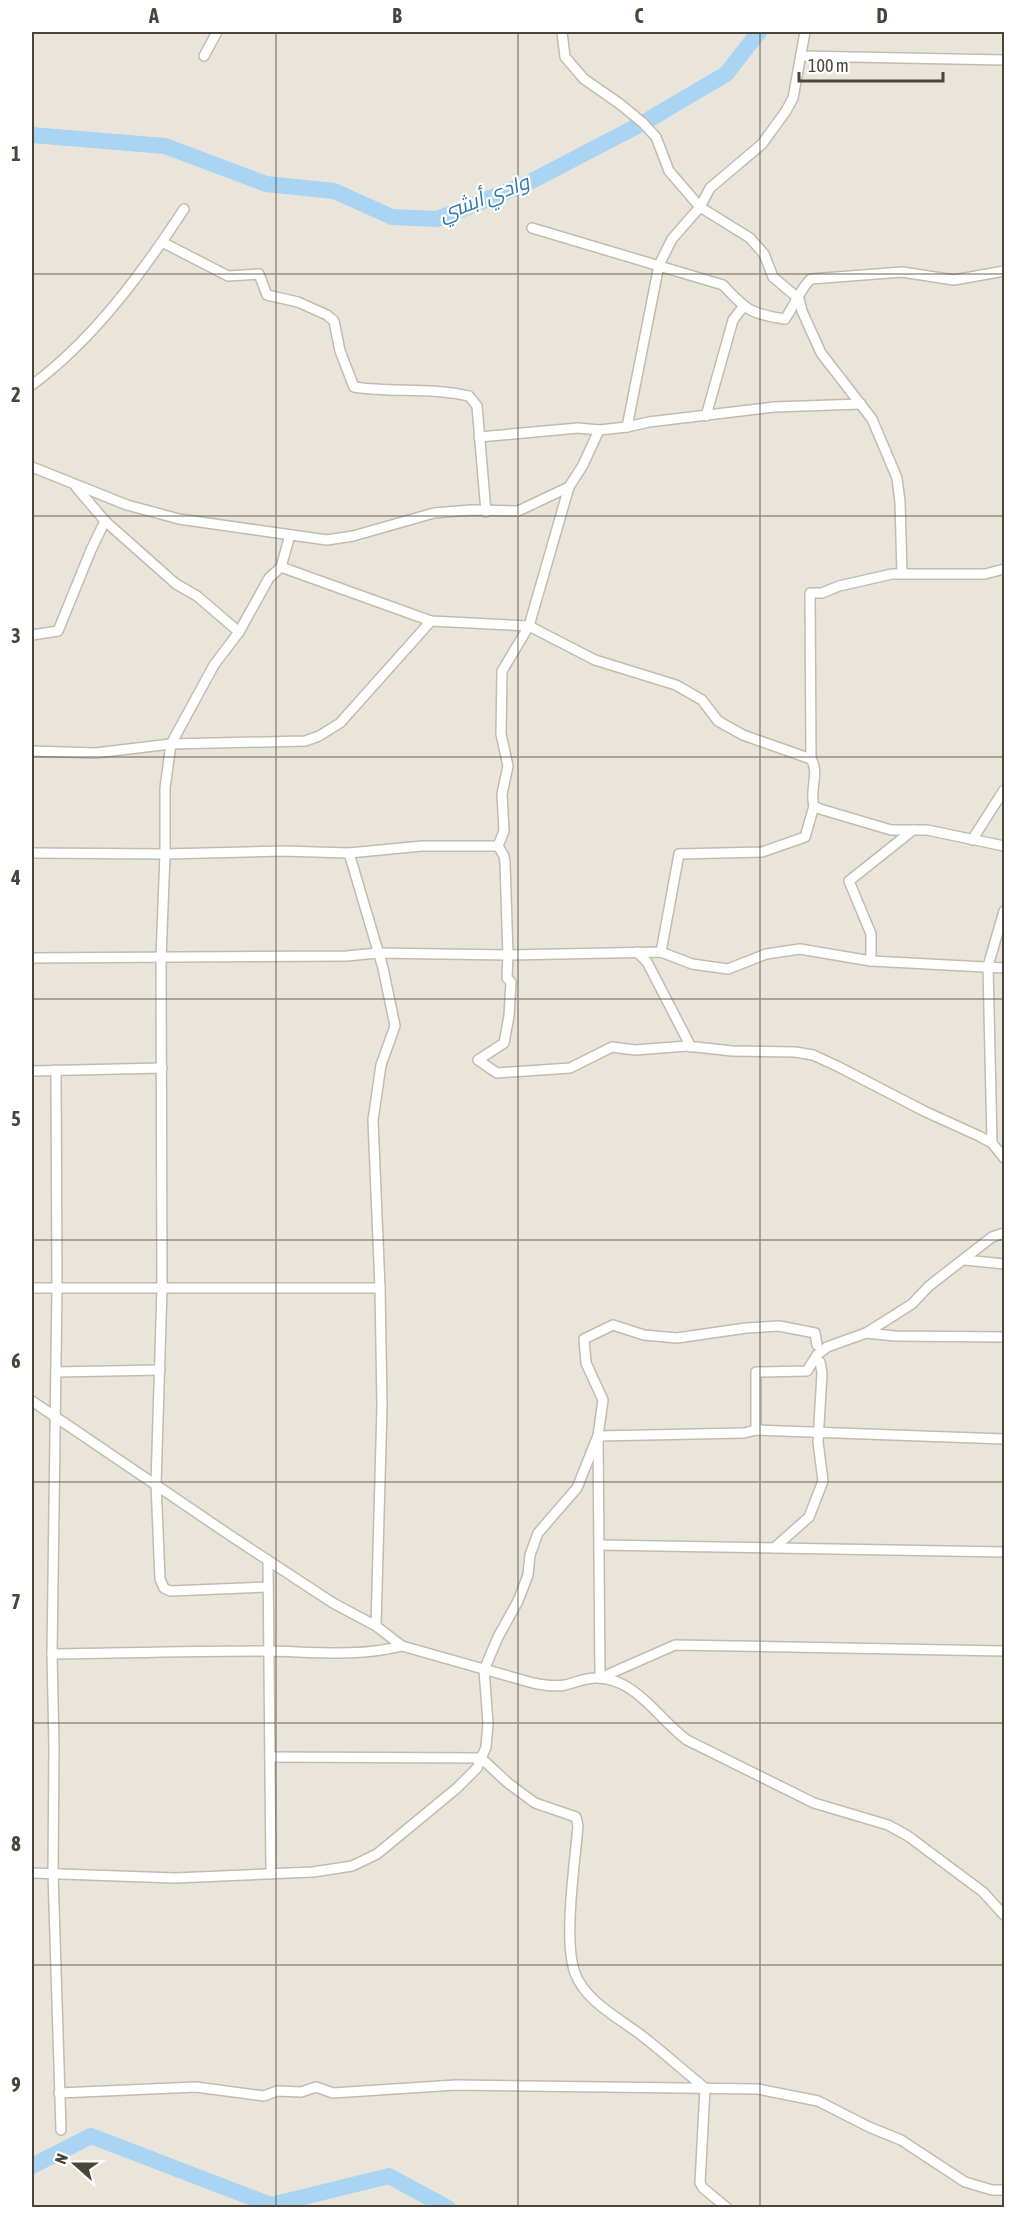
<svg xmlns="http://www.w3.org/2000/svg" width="1036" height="2239" font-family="'Asap Condensed',Cairo,sans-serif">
	<rect width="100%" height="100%" fill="#f6f3ec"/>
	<rect fill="#eae5da" x="32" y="32" width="972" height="2175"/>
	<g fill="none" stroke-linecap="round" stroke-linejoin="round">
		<g stroke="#a9d4f2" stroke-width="16">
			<polyline points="32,135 165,146 266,184 334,191 392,217 437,219 526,184 643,123 726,74 759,32"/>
			<polyline points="32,2166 91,2136 271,2205 389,2176 448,2208"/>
		</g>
		<defs>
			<g id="minor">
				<polyline points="562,32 565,57 584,79 620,104 643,123 656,137 669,171 700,207 750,238 764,254 773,277 799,299 802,311 821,353 872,419 897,478 900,502 902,574"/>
				<polyline points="204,56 217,32"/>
				<polyline points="801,56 1004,60"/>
				<path d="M532,228L723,285C746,310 751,314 785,319C793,308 802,286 811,279L902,272L954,280L1004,271"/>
				<path d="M162,242L228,276L259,274L267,295L298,302L327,315L334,321L340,351L354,387C392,393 431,387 469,396L477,406L486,512"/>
				<path d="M32,385C94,339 142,273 184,209"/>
				<polyline points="706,416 733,320 743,307"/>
				<polyline points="627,427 659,265 672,239 700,207 710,188 762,144 786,111 793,98 805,32"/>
				<polyline points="479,437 578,428 599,430 627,427 649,422 774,407 861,404"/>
				<polyline points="32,467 127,505 179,519 327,540 353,536 434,513 471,510 518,511 569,487 583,465 599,430"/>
				<polyline points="76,487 105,521 176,584 197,596 239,632"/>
				<path d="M281,567L431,621L529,626L595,660L676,685L702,700L718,721L743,735L811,759C820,772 809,791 814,806L820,809L891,830H927L1004,846"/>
				<polyline points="32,635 58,631 91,550 105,521"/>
				<polyline points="32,751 95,753 171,744 305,741 319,736 340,723 431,621"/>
				<polyline points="811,759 810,593 822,593 839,586 892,574 985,574 1004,569"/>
				<polyline points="972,840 1004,790"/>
				<polyline points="498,846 504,831 502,794 508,766 501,734 502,671 529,626 569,487"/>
				<polyline points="32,853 165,854 282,851 349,853 422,846 498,846 504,856 505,863 508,955 507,978 511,982 509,1016 504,1043 478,1060 497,1073 570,1068 612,1047 635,1050 687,1046 732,1051 795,1052 813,1055 837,1066 926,1112 979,1136 992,1143 1004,1158"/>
				<polyline points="349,853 383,968 395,1026 381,1065 373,1120 380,1288 382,1406 376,1626"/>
				<polyline points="637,952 647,962 691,1047"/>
				<polyline points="661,952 679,854 762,852 805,837 814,806"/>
				<polyline points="32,958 347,956 377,953 508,955 661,952 692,964 728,969 766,954 800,949 871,961 1004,968"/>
				<polyline points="871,961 871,934 849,881 913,830"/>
				<polyline points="56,1070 57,1288 52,1654 54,1746 53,1873 61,2130"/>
				<polyline points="32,1071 162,1068"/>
				<polyline points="992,1143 988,966 1004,911"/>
				<polyline points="965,1260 1004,1264"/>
				<polyline points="32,1288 380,1288"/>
				<polyline points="866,1333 912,1304 929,1286 992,1237 1004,1233"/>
				<polyline points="817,1345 815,1333 779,1326 746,1328 677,1338 644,1335 613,1325 584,1339 586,1363 603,1400 598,1436 600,1678 675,1645 1004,1651"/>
				<polyline points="56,1372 160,1370"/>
				<path d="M32,1401L234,1538L333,1603L376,1626L402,1646L533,1683C543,1685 555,1687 565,1685C577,1682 584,1678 597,1678C636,1678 659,1720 687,1740L814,1803L888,1825L908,1836L983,1892L1004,1915"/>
				<polyline points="756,1430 756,1372 807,1371 817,1355 827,1347 866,1333 895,1336 1004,1337"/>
				<polyline points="598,1436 744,1433 756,1430 1004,1439"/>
				<polyline points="599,1545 1004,1552"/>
				<polyline points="774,1548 809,1517 823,1481 818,1442 822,1373 820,1362"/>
				<polyline points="268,1560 271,1874"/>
				<polyline points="268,1587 170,1591 164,1588 160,1579 156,1484 162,1288 161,958 165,854 165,788 171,744 214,665 239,632 269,578 281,567 290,535"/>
				<path d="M52,1654C124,1653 198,1651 271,1651C315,1652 359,1657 402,1646"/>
				<path d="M270,1757L481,1758L508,1783L535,1803L576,1817L578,1826C575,1862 563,1941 575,1973C585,2001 619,2018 641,2035C663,2052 684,2071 705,2088"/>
				<polyline points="32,1873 175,1878 313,1872 352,1866 377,1854 457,1788 477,1768 486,1747 488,1723 484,1670 498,1637 518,1601 528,1575 530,1555 538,1533 577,1488 597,1438"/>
				<polyline points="705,2088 700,2183 703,2188 727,2208"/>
				<polyline points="59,2093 196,2087 264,2096 277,2091 301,2092 316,2087 333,2093 455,2085 758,2089 818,2101 869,2127 901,2140 965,2182 992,2190 1004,2190"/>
			</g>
		</defs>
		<use href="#minor" stroke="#c2bbae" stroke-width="12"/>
		<use href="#minor" stroke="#fff" stroke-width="9"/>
	</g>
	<path fill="none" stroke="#4b4439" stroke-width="1.5" stroke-opacity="0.55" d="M276,32V2208M518,32V2208M760,32V2208M32,274H1004M32,516H1004M32,757H1004M32,999H1004M32,1240H1004M32,1482H1004M32,1723H1004M32,1965H1004"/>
	<g text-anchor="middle" stroke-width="4.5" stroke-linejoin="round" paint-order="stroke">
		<g font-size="21" font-style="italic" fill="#2e7ab2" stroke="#fff">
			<text transform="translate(484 198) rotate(-21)" y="7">وادي أبشي</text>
		</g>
	</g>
	<rect width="1036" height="2239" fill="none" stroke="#ffffff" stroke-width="66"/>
	<g transform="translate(75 2164) rotate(291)" stroke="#ffffff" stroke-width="4.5" paint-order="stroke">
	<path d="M0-4.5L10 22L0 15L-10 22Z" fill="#4b4439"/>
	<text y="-9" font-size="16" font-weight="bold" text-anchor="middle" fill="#4b4439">N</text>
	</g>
	<path d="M799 72v9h144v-9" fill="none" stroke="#4b4439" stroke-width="3"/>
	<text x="808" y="72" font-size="18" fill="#4b4439" stroke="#ffffff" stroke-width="4.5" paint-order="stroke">100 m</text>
	<rect x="33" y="33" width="970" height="2173" fill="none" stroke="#4b4439" stroke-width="2"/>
	<g font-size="20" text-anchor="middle" font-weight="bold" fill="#4b4439">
		<text x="154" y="23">A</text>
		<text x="397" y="23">B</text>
		<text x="639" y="23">C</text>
		<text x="882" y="23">D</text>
		<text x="16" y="161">1</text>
		<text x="16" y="402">2</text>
		<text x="16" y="643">3</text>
		<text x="16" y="885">4</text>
		<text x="16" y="1126">5</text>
		<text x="16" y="1368">6</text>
		<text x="16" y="1609">7</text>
		<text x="16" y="1851">8</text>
		<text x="16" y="2092">9</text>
	</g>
</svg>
